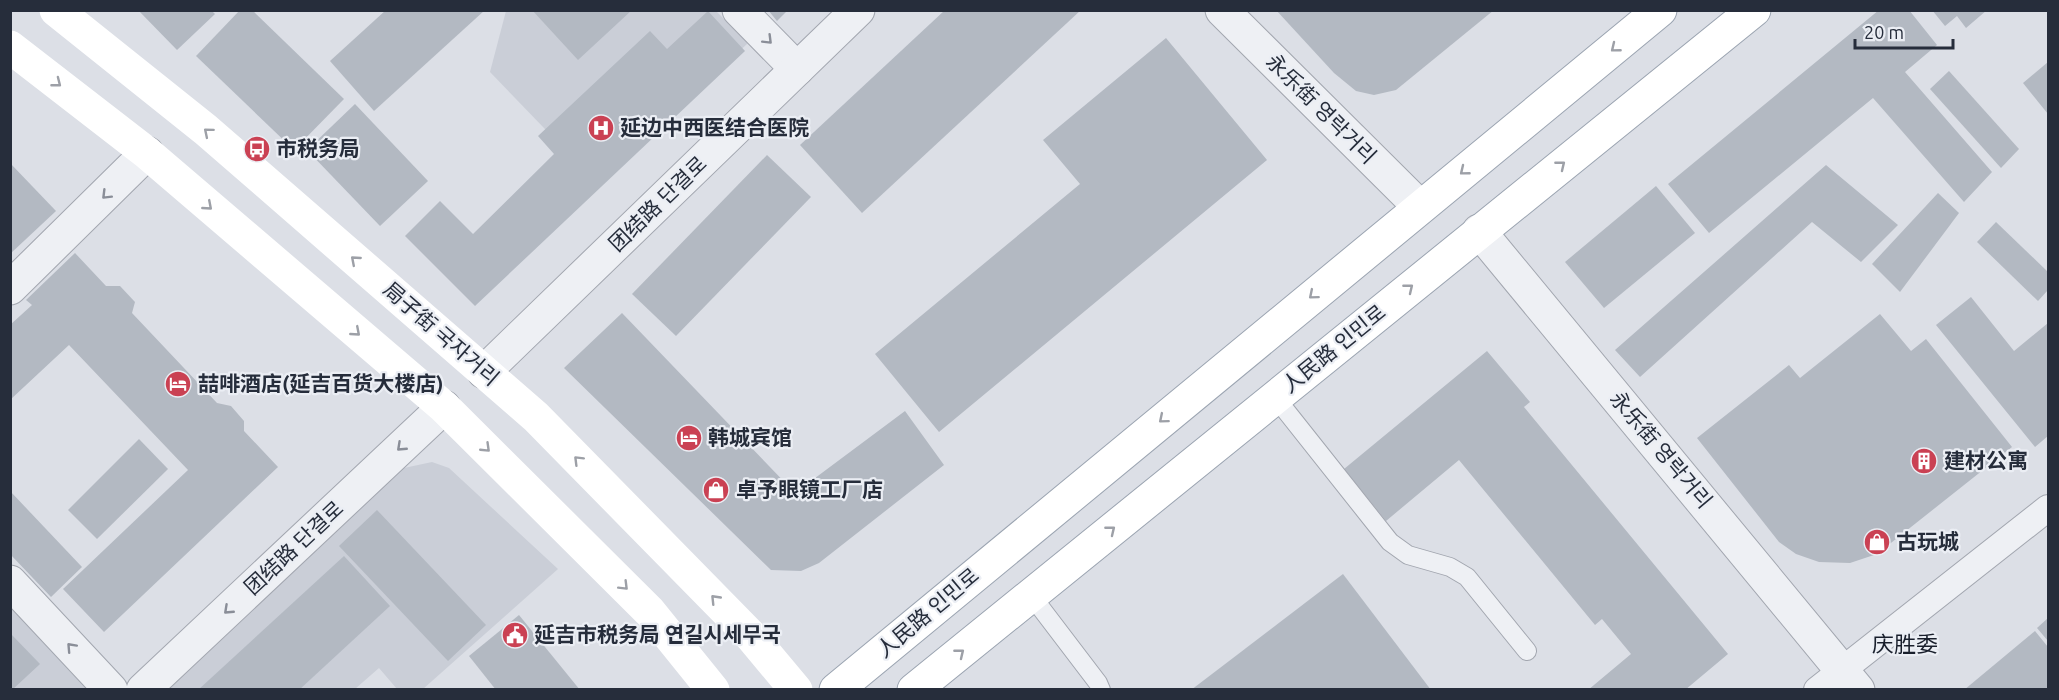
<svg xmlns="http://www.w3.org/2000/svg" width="2059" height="700" font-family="Ubuntu,'Noto Sans SC','Noto Sans KR',sans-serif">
	<rect width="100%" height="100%" fill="#dcdfe6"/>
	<g fill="#caced7">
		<polygon points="506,11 716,11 748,43 599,185 490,72"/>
		<polygon points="432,462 449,468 558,569 423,689 397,689 379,668 355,689 164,690 392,478 404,468"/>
		<polygon points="11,596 100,689 11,689"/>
	</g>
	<g fill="#b3b9c2">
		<polygon points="138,10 211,10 215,14 177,50"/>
		<polygon points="240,10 252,10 344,99 294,150 196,56"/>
		<polygon points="386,10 485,10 374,111 330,61"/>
		<polygon points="532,10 632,10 578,60"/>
		<polygon points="768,10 788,10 777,21"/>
		<polygon points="945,10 1081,10 862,213 800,145"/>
		<polygon points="1276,10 1494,10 1396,90 1374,95 1356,91 1334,73"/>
		<polygon points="1879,10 1909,10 1937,45 1905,72 1992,172 1964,202 1873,98 1709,233 1668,184"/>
		<polygon points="1932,10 1987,10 1966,28 1957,16 1945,26"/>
		<polygon points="708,11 745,51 475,306 405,236 440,201 473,234 554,154 538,136 650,31 667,49"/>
		<polygon points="1166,38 1267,160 939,432 875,354 1080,184 1043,140"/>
		<polygon points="2048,62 2048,114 2023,83"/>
		<polygon points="1949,71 2019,149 2001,168 1930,89"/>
		<polygon points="355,104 428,181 380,226 307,150"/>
		<polygon points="767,155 811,197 676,336 632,294"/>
		<polygon points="10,163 56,211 10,254"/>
		<polygon points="1826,165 1898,225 1861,262 1812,222 1640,377 1615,350"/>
		<polygon points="1656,186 1695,233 1604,308 1565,262"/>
		<polygon points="1938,193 1959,213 1900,292 1872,264"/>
		<polygon points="1996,222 2048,272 2048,290 2038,301 1977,242"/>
		<polygon points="75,253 106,286 120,286 135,302 132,313 217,403 231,406 244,421 244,431 278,467 104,632 63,589 188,470 69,345 10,400 10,325 32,305 26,300"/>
		<polygon points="1971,297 2014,351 2048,323 2048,436 2035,447 1936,325"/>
		<polygon points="622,313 795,493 905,411 944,465 819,563 801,571 771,570 564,368"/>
		<polygon points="1880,314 1911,351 1926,339 2012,447 1877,554 1850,563 1819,562 1796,554 1779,542 1697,438 1789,365 1800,378"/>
		<polygon points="1487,351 1530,402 1524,407 1728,654 1685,690 1588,690 1631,654 1602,619 1595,625 1459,460 1386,521 1344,469"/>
		<polygon points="139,439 168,469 97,539 68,510"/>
		<polygon points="10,491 82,567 51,597 10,554"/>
		<polygon points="377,510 486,625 448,661 339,546"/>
		<polygon points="344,556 390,606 299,690 198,690"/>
		<polygon points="1343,574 1431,690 1191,690"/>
		<polygon points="519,615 580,690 496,690 469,656"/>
		<polygon points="2048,618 2048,641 2037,628"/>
		<polygon points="2035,631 2048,647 2048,688 2047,690 1964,690"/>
		<polygon points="10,633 40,664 12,690 10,690"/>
	</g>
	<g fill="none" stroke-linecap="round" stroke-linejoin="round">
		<defs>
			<g id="service">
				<polyline points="1275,397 1390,542 1408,555 1450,567 1467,577 1527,651"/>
				<polyline points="1031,595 1098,683 1101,690"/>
			</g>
			<polyline id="pedestrian" points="1817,690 2048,508"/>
			<g id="minor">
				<polyline points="739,10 797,69"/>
				<polyline points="1222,10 1420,207"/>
				<polyline points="10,288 147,153"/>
				<polyline points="484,372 858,10"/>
				<polyline points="10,582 111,690"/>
				<polyline points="143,690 444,407"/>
			</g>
			<polyline id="tertiary" points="1479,231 1858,690"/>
			<g id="primary">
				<polyline points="836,690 1660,10"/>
				<polyline points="914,690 1754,10"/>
			</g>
		</defs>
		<use href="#service" stroke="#a2a6af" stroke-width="20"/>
		<use href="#pedestrian" stroke="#a2a6af" stroke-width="28"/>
		<use href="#minor" stroke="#a2a6af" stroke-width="35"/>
		<use href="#tertiary" stroke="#a2a6af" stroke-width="35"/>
		<use href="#primary" stroke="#9ba4b1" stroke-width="35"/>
		<use href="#service" stroke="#eef0f4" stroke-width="18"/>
		<use href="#pedestrian" stroke="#eef0f4" stroke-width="26"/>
		<use href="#minor" stroke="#eef0f4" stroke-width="33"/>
		<use href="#tertiary" stroke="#eef0f4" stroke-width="33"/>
		<g stroke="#fff" stroke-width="33">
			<polyline points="56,10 206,130 536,417 750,635 796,690"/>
			<polyline points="10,47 147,153 444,407 650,612 713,690"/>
		</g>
		<use href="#primary" stroke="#fff" stroke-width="33"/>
	</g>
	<defs><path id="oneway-chevron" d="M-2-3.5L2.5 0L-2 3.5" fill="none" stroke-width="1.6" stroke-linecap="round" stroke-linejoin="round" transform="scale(1.5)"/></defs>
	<g stroke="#8a8e98">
		<use href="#oneway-chevron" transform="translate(768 40) rotate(45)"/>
		<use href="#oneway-chevron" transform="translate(106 195) rotate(135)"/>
		<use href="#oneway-chevron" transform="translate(401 447) rotate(137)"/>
		<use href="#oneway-chevron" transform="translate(228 610) rotate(137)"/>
		<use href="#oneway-chevron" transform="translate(71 647) rotate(-133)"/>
	</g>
	<g stroke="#9da0a7">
		<use href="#oneway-chevron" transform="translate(1615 48) rotate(141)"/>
		<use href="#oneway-chevron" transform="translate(57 83) rotate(38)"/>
		<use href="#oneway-chevron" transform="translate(208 132) rotate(-140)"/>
		<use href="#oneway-chevron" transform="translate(1561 165) rotate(-39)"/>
		<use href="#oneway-chevron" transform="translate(1464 171) rotate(141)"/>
		<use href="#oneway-chevron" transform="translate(208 206) rotate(41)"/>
		<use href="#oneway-chevron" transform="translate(355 260) rotate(-139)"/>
		<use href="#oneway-chevron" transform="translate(1409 288) rotate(-39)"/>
		<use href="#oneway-chevron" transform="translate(1313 295) rotate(140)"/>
		<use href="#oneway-chevron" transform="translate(356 332) rotate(41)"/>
		<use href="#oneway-chevron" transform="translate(1163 419) rotate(140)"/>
		<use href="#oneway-chevron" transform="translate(486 448) rotate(44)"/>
		<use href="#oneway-chevron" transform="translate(578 460) rotate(-135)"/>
		<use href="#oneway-chevron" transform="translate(1111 530) rotate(-39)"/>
		<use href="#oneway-chevron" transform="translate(624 586) rotate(45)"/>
		<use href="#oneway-chevron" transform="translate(715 599) rotate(-134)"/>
		<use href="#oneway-chevron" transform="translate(960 653) rotate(-39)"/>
	</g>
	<defs>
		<symbol id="hospital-disc" viewBox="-11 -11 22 22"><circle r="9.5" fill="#ca4153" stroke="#ebeef4"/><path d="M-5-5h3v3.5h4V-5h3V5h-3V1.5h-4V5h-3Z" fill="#fff"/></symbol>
		<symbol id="bus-disc" viewBox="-11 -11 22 22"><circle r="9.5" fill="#ca4153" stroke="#ebeef4"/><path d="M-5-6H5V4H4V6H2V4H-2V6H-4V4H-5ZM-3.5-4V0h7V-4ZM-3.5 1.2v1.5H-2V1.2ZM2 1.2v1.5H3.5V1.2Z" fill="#fff"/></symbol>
		<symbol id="hotel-disc" viewBox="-11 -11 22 22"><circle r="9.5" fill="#ca4153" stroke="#ebeef4"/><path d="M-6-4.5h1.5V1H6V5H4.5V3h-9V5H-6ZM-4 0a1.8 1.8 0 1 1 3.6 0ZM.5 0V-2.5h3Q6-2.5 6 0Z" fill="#fff"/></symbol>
		<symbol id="building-disc" viewBox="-11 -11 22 22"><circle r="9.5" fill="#ca4153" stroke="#ebeef4"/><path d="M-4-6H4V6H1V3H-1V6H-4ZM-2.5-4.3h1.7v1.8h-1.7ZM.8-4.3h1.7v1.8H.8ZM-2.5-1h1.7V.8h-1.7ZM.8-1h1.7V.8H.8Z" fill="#fff"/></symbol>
		<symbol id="shop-disc" viewBox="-11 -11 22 22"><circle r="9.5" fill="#ca4153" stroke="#ebeef4"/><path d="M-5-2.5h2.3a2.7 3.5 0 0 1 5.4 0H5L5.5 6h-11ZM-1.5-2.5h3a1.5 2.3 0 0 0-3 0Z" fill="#fff"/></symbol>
		<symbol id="civic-disc" viewBox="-11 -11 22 22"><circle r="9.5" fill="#ca4153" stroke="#ebeef4"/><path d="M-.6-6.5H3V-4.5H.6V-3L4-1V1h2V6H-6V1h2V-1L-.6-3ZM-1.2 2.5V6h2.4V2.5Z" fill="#fff"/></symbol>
	</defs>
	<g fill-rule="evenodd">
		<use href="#hospital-disc" x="586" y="113" width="30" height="30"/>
		<use href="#bus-disc" x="242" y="134" width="30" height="30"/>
		<use href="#hotel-disc" x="163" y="369" width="30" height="30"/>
		<use href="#hotel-disc" x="674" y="423" width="30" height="30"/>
		<use href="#building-disc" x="1909" y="446" width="30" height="30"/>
		<use href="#shop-disc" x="701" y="475" width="30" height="30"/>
		<use href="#shop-disc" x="1862" y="527" width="30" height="30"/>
		<use href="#civic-disc" x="500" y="620" width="30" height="30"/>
	</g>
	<g text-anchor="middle" stroke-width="4.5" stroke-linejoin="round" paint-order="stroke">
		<g font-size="21" fill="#262d3b" stroke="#ebeef4">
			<text transform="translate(1321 109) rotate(45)" y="7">永乐街 영락거리</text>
			<text transform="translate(658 204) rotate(-44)" y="7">团结路 단결로</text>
			<text transform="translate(441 334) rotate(41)" y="7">局子街 국자거리</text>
			<text transform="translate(1334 349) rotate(-39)" y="7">人民路 인민로</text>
			<text transform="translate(1661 450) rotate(50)" y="7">永乐街 영락거리</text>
			<text transform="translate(294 548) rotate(-43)" y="7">团结路 단결로</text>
			<text transform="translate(928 613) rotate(-40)" y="7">人民路 인민로</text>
		</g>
		<g font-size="21" font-weight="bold" fill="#262d3b" stroke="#ebeef4" text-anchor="start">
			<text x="620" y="135">延边中西医结合医院</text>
			<text x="276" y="156">市税务局</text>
			<text x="198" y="391">喆啡酒店(延吉百货大楼店)</text>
			<text x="708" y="445">韩城宾馆</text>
			<text x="1944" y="468">建材公寓</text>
			<text x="736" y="497">卓予眼镜工厂店</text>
			<text x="1896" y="549">古玩城</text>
			<text x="534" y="642">延吉市税务局 연길시세무국</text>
		</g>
		<g font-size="22" fill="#191f2c" stroke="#ebeef4">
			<text x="1905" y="652">庆胜委</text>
		</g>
	</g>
	<rect width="2059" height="700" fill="none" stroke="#262d3b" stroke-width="24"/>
	<path d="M1855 39v9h98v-9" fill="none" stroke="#262d3b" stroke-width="3"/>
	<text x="1864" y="39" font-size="18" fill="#262d3b" stroke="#ebeef4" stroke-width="4.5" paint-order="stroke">20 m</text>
</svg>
